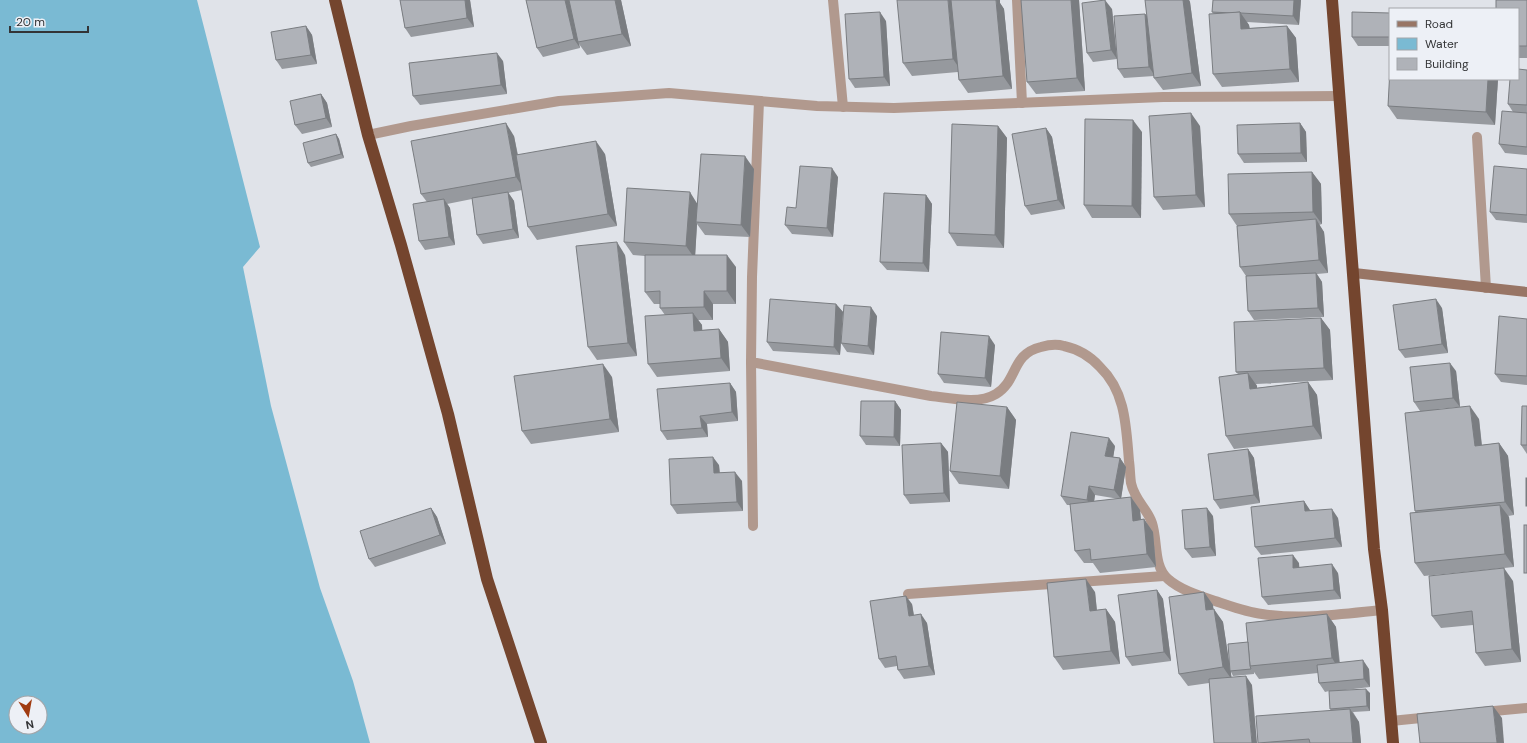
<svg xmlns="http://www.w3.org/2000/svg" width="1527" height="743" font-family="'DM Sans',sans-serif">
	<rect width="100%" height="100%" fill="#e0e3e9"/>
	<path fill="#7abad3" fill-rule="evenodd" d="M0,0H197L260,247L243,267L271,406L320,588L353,681L370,743H0ZM16,703H40V727H16Z"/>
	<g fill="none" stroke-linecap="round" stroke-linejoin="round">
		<g stroke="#b1998e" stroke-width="10">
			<polyline points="833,0 843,107"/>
			<polyline points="1017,0 1022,103"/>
			<path d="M759,101L752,277L751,362L931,396C951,398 978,405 996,394C1018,381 1011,354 1041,347C1048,345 1057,344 1064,346C1078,349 1090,356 1100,367C1126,392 1126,427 1129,461C1130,468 1130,476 1131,483C1135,501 1147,508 1152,523C1158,541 1153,566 1168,579C1179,589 1197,595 1212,600C1228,605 1245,612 1262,614C1302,620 1342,614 1382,610"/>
			<polyline points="368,135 411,126 559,101 669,93 817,106 894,108 1163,97 1339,96"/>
			<polyline points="1477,137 1486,288"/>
			<polyline points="751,362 753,526"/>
			<polyline points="908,594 1164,576"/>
			<polyline points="1483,712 1527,708"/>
			<polyline points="1391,721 1431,717"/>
		</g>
		<polyline stroke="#987565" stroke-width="10" points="1354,273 1527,292"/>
		<g stroke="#74452e" stroke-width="12">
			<polyline points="335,0 368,135 401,245 448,414 487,579 541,743"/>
			<polyline points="1332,0 1374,549 1382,610 1393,743"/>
		</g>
	</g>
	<g fill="#96999e" fill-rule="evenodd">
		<polygon points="400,0 470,0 474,27 411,37 405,28"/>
		<polygon points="526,0 569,0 572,14 569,0 621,0 631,46 587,55 579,44 580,48 543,57 537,48"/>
		<polygon points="1021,0 1079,0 1085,91 1036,94 1027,82"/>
		<polygon points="1145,0 1189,0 1190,2 1201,86 1163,90 1154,78 1154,76 1124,78 1118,69 1145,14 1147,15"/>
		<polygon points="1213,0 1301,0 1299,25 1247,22 1249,25 1250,28 1287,26 1296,38 1299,82 1222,87 1213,74 1214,14 1212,12"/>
		<polygon points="1527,0 1527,58 1518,58 1518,9"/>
		<polygon points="1000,3 1004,9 1012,89 968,93 959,80 958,72 912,76 903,63"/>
		<polygon points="1112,9 1117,59 1093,62 1087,53"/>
		<polygon points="1390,13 1390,46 1358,46 1352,37"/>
		<polygon points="886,21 890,86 855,88 849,79"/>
		<polygon points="306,26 312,35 317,64 282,69 276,60"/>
		<polygon points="503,61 507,94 420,105 413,96"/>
		<polygon points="1527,70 1527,155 1505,153 1499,144 1513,112 1508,104"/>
		<polygon points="1390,79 1498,79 1495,125 1397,119 1388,106"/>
		<polygon points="321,94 327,103 332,127 302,134 295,125"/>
		<polygon points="1300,123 1306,132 1307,162 1244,163 1238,154"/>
		<polygon points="998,126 1007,138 1004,248 957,246 949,233"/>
		<polygon points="1200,126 1205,207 1163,210 1154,197"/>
		<polygon points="1046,128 1052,137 1065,209 1031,215 1025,206"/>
		<polygon points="1142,132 1141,218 1092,218 1084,205"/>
		<polygon points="336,134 339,139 344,158 311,167 308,163"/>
		<polygon points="514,136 518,155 605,154 617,226 537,240 528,227 522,190 508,193 514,201 519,238 483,244 477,235 472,199 447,204 450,208 455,245 425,250 419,241 427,202 421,194"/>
		<polygon points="754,169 750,237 705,235 697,224 695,255 736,267 736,304 713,304 713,320 698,320 702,325 702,330 719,329 728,342 730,371 657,377 648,364 665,315 660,308 660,304 654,304 645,292 645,256 633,255 624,242 697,203"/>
		<polygon points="1527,169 1527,223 1496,220 1490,212"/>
		<polygon points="1312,172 1321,184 1322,224 1319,225 1324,232 1328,273 1317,274 1322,282 1324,317 1254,320 1248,311 1246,276 1240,267 1237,226 1229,214"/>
		<polygon points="838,177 833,237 792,234 785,225 796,208"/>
		<polygon points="926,195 932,204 929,272 887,270 880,262"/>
		<polygon points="625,255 637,356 597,360 588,347"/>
		<polygon points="836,304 843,312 841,336 877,316 874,355 847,352 841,343 840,355 773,351 767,342"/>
		<polygon points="1442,308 1448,353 1405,358 1399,350"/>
		<polygon points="1321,318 1330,330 1333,380 1256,384 1257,386 1257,388 1308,382 1317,395 1322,439 1234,449 1226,436 1238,374 1236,372"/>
		<polygon points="1527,319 1527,385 1501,382 1495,374"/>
		<polygon points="995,345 991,387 944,383 938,374"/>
		<polygon points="1456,371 1460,407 1438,409 1479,419 1482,445 1499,443 1508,456 1514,515 1508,516 1509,517 1514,567 1424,576 1415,563 1416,513 1415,511 1420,411 1414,402"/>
		<polygon points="612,377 619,432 531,444 522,431"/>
		<polygon points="730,383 736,392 738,421 707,424 708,437 667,440 661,431"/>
		<polygon points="895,401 901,410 900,446 866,445 860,436"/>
		<polygon points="1527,406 1527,454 1521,445"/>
		<polygon points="1007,407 1016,420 1009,489 959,484 950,471"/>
		<polygon points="941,443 948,452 950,502 910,504 904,495"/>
		<path d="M1115,446L1113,457L1120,458L1126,467L1121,498L1131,497L1140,510L1141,520L1144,519L1153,532L1156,567L1100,573L1093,563H1084L1075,551L1070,505H1067L1061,496ZM1095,495L1119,499L1094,501Z"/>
		<polygon points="1248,449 1254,458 1260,503 1220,509 1214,500"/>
		<polygon points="719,465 720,473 742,481 743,511 677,514 671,505"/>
		<polygon points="1304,501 1310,511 1338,518 1342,547 1261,555 1255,547"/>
		<polygon points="431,508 437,517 446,544 375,567 369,559"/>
		<polygon points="1213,516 1216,556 1192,558 1185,549"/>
		<polygon points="1299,563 1299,567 1338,573 1341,599 1268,605 1262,597"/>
		<polygon points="1513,581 1521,662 1485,666 1476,653 1473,625 1441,628 1432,616"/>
		<polygon points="1157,590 1163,599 1171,661 1132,666 1126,657"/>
		<polygon points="1095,592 1097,610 1106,609 1115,622 1120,664 1063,670 1054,657"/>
		<polygon points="1204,592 1213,605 1213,609 1223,622 1229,664 1248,642 1327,614 1336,627 1340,663 1369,669 1370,687 1337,691 1370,693 1370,711 1353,712 1359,722 1361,743 1258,743 1331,710 1330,709 1329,691 1325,692 1319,683 1318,673 1259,679 1254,672 1254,674 1233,676 1231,672 1231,677 1252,685 1209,683 1188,686 1179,674"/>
		<polygon points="912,604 914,615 927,623 935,675 904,679 898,670 897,666 885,668 879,659"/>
	</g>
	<g fill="#7a7d81">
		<polygon points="465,0 470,0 474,27 467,18"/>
		<polygon points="565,0 569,0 579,42 578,42 579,44 580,48 574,39"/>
		<polygon points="615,0 621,0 631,46 622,34"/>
		<polygon points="948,0 954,0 962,72 953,59"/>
		<polygon points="996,0 1000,0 1000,3 1004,9 1012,89 1003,76"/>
		<polygon points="1071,0 1079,0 1085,91 1077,78"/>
		<polygon points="1105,0 1112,9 1117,59 1111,50"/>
		<polygon points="1183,0 1189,0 1190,2 1201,86 1192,73"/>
		<polygon points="1294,0 1301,0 1299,25 1293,16"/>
		<polygon points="880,12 886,21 890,86 884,77"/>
		<polygon points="1240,12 1249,25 1250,41 1241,29"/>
		<polygon points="1145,14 1152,22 1155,76 1149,67"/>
		<polygon points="306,26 312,35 317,64 311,55"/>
		<polygon points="1287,26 1296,38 1299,82 1290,69"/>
		<polygon points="497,53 503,61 507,94 501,85"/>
		<polygon points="1488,79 1498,79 1495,125 1486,112"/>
		<polygon points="321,94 327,103 332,127 326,118"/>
		<polygon points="1191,113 1200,126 1205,207 1196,195"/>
		<polygon points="1133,120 1142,132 1141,218 1132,206"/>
		<polygon points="506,123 514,136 524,189 516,177"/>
		<polygon points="1300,123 1306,132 1307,162 1301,153"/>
		<polygon points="998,126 1007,138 1004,248 995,235"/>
		<polygon points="1046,128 1052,137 1065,209 1058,200"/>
		<polygon points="336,134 339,139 344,158 341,154"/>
		<polygon points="596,141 605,154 617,226 608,214"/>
		<polygon points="745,156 754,169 750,237 741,225"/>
		<polygon points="832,168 838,177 833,237 827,228"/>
		<polygon points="1312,172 1321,184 1322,224 1313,212"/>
		<polygon points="508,192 514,201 519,238 513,229"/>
		<polygon points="690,192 698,205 696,222 697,224 695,259 686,246"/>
		<polygon points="926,195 932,204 929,272 923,263"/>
		<polygon points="444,199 450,208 455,245 449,237"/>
		<polygon points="1316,219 1324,232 1328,273 1319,260"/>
		<polygon points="617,242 625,255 637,356 628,343"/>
		<polygon points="727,255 736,267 736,304 727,291"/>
		<polygon points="1316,273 1322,282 1324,317 1318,308"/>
		<polygon points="704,291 713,304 713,320 704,307"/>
		<polygon points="1436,299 1442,308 1448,353 1442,344"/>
		<polygon points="836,304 843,312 840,355 834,347"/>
		<polygon points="871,307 877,316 874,355 868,346"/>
		<polygon points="693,313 702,325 703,343 694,331"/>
		<polygon points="1321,318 1330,330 1333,380 1324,368"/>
		<polygon points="719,329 728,342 730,371 721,358"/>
		<polygon points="989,336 995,345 991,387 985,378"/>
		<polygon points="1450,363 1456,371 1460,407 1453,398"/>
		<polygon points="603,364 612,377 619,432 610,419"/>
		<polygon points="1248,373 1257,386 1258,401 1250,389"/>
		<polygon points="1308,382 1317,395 1322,439 1313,426"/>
		<polygon points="730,383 736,392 738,421 732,412"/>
		<polygon points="895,401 901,410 900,446 894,437"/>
		<polygon points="1470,406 1479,419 1483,459 1475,446"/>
		<polygon points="1007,407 1016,420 1009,489 1000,476"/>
		<polygon points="700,416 707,424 708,437 702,428"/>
		<polygon points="1109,438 1115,446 1112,465 1105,456"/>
		<polygon points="941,443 948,452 950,502 944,493"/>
		<polygon points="1499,443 1508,456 1514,515 1505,502"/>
		<polygon points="1248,449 1254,458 1260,503 1254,495"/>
		<polygon points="713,457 719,465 720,482 714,473"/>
		<polygon points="1120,458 1126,467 1121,499 1114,490"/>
		<polygon points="735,472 742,481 743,511 737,502"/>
		<polygon points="1089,486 1095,495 1093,509 1087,500"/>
		<polygon points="1131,497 1140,510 1142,533 1133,521"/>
		<polygon points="1304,501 1310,510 1311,520 1305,511"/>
		<polygon points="1500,505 1509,517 1514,567 1505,554"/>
		<polygon points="431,508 437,517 446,544 440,535"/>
		<polygon points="1207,508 1213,516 1216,556 1210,547"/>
		<polygon points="1332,509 1338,518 1342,547 1335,538"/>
		<polygon points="1144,519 1153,532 1156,567 1147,554"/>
		<polygon points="1293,555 1299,563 1300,576 1293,568"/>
		<polygon points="1332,564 1338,573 1341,599 1334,590"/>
		<polygon points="1504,568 1513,581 1521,662 1512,649"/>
		<polygon points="1086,579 1095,592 1098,624 1090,611"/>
		<polygon points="1157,590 1163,599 1171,661 1164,652"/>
		<polygon points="1204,592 1213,605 1215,623 1206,610"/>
		<polygon points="906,596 912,604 915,624 909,616"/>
		<polygon points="1106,609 1115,622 1120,664 1111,651"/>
		<polygon points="1214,609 1223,622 1232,680 1223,667"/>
		<polygon points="921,614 927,623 935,675 929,666"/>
		<polygon points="1327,614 1336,627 1340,671 1332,658"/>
		<polygon points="1363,660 1369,669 1370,687 1364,679"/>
		<polygon points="1246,676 1252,685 1257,743 1252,743"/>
		<polygon points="1366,689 1370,693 1370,711 1367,706"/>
		<polygon points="1493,706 1502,718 1504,743 1497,743"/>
		<polygon points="1350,709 1359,722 1361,743 1353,743"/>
	</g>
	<g fill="#afb2b8" stroke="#7a7d81">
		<polygon points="400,0 465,0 467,18 405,28"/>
		<polygon points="526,0 565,0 574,39 537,48"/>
		<polygon points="569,0 615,0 622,34 578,42"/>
		<polygon points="897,0 948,0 953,59 903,63"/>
		<polygon points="951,0 996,0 1003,76 959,80"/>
		<polygon points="1021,0 1071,0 1077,78 1027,82"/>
		<polygon points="1105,0 1111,50 1087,53 1082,3"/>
		<polygon points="1145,0 1183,0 1192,73 1154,78"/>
		<polygon points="1213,0 1294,0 1293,16 1241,13 1240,12 1232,13 1212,12"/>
		<polygon points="1496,0 1527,0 1527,46 1518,46 1518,9 1496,9"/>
		<polygon points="880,12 884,77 849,79 845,14"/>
		<polygon points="1240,12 1241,29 1287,26 1290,69 1213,74 1209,14"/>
		<polygon points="1352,12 1390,13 1390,37 1352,37"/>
		<polygon points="1145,14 1149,67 1118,69 1114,16"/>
		<polygon points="306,26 311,55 276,60 271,32"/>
		<polygon points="497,53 501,85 413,96 409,63"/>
		<polygon points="1390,68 1390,79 1488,79 1486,112 1388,106"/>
		<polygon points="1518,69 1527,70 1527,105 1508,104 1510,79 1518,79"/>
		<polygon points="321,94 326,118 295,125 290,101"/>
		<polygon points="1502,111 1527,113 1527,147 1499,144"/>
		<polygon points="1191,113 1196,195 1154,197 1149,116"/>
		<polygon points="1085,119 1133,120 1132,206 1084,205"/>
		<polygon points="506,123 516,177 421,194 411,141"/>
		<polygon points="1300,123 1301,153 1238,154 1237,125"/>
		<polygon points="952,124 998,126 995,235 949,233"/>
		<polygon points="1046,128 1058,200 1025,206 1012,134"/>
		<polygon points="336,134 341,154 308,163 303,143"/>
		<polygon points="596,141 608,214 528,227 516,155"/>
		<polygon points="701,154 745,156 741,225 696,222"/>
		<polygon points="800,166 832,168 827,228 785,225 787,207 796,208"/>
		<polygon points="1494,166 1527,169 1527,215 1490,212"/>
		<polygon points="1312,172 1313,212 1229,214 1228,174"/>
		<polygon points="627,188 690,192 686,246 624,242"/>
		<polygon points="508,192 513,229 477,235 472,198"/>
		<polygon points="884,193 926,195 923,263 880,262"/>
		<polygon points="444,199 449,237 419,241 413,204"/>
		<polygon points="1316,219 1319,260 1240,267 1237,226"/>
		<polygon points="617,242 628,343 588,347 576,246"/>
		<polygon points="645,255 727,255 727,291 704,291 704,307 660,308 660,291 645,292"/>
		<polygon points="1316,273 1318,308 1248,311 1246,276"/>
		<polygon points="770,299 836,304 834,347 767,342"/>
		<polygon points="1436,299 1442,344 1399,350 1393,305"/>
		<polygon points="844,305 871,307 868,346 841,343"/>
		<polygon points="693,313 694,331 719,329 721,358 648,364 645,316"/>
		<polygon points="1499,316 1527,319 1527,376 1495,374"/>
		<polygon points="1321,318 1324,368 1236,372 1234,322"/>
		<polygon points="941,332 989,336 985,378 938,374"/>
		<polygon points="1450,363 1453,398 1414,402 1410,367"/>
		<polygon points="603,364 610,419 522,431 514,376"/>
		<polygon points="1248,373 1250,389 1308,382 1313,426 1226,436 1219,377"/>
		<polygon points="730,383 732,412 700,416 702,428 661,431 657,389"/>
		<polygon points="861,401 895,401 894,437 860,436"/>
		<polygon points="957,402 1007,407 1000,476 950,471"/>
		<polygon points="1470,406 1475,446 1499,443 1505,502 1415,511 1405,413"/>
		<polygon points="1522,406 1527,406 1527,445 1521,445"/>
		<polygon points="1071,432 1109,438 1105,456 1120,458 1114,490 1089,486 1087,500 1061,496"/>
		<polygon points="941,443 944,493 904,495 902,445"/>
		<polygon points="1248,449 1254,495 1214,500 1208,454"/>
		<polygon points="713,457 714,473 735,472 737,502 671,505 669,459"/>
		<rect x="1526" y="478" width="1" height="28"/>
		<polygon points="1131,497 1133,521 1144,519 1147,554 1091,560 1090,549 1075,551 1070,504"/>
		<polygon points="1304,501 1305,511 1332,509 1335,538 1255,547 1251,507"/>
		<polygon points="1500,505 1505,554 1415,563 1410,513"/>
		<polygon points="431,508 440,535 369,559 360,531"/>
		<polygon points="1207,508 1210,547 1185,549 1182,510"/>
		<rect x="1524" y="525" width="3" height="48"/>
		<polygon points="1293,555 1293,568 1332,564 1334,590 1262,597 1258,558"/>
		<polygon points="1504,568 1512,649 1476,653 1472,611 1432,616 1429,576"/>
		<polygon points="1086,579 1090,611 1106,609 1111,651 1054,657 1047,583"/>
		<polygon points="1157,590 1164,652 1126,657 1118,595"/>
		<polygon points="1204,592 1206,610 1214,609 1223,667 1179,674 1169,597"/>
		<polygon points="906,596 909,616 921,614 929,666 898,670 896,656 879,659 870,601"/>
		<polygon points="1327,614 1332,658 1250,666 1246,623"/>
		<polygon points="1248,642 1250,666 1251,669 1230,671 1228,644"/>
		<polygon points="1363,660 1364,679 1319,683 1317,665"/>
		<polygon points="1246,676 1252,743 1214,743 1209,679"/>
		<polygon points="1366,689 1367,706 1330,709 1329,691"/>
		<polygon points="1493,706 1497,743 1420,743 1417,714"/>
		<polygon points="1350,709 1353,743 1310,743 1309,739 1258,743 1256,716"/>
	</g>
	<rect x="1389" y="8" width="130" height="72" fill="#edf0f6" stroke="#a3a5a9"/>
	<rect x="1397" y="21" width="20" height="6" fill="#987565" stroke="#a3a5a9"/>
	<text x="1425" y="28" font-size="12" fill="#333436">Road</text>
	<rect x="1397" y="38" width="20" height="12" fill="#7abad3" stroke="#a3a5a9"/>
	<text x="1425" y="48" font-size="12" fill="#333436">Water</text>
	<rect x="1397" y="58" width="20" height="12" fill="#afb2b8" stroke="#a3a5a9"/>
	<text x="1425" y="68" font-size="12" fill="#333436">Building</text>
	<g transform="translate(28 715) rotate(169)"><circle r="19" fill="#edf0f6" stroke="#a3a5a9"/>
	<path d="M0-3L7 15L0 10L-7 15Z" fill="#a03b11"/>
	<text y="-6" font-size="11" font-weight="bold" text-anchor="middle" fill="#333436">N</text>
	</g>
	<path d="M10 26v6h78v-6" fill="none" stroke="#333436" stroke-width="2"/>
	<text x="16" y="26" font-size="12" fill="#333436" stroke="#edf0f6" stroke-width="3" paint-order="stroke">20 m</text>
</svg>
